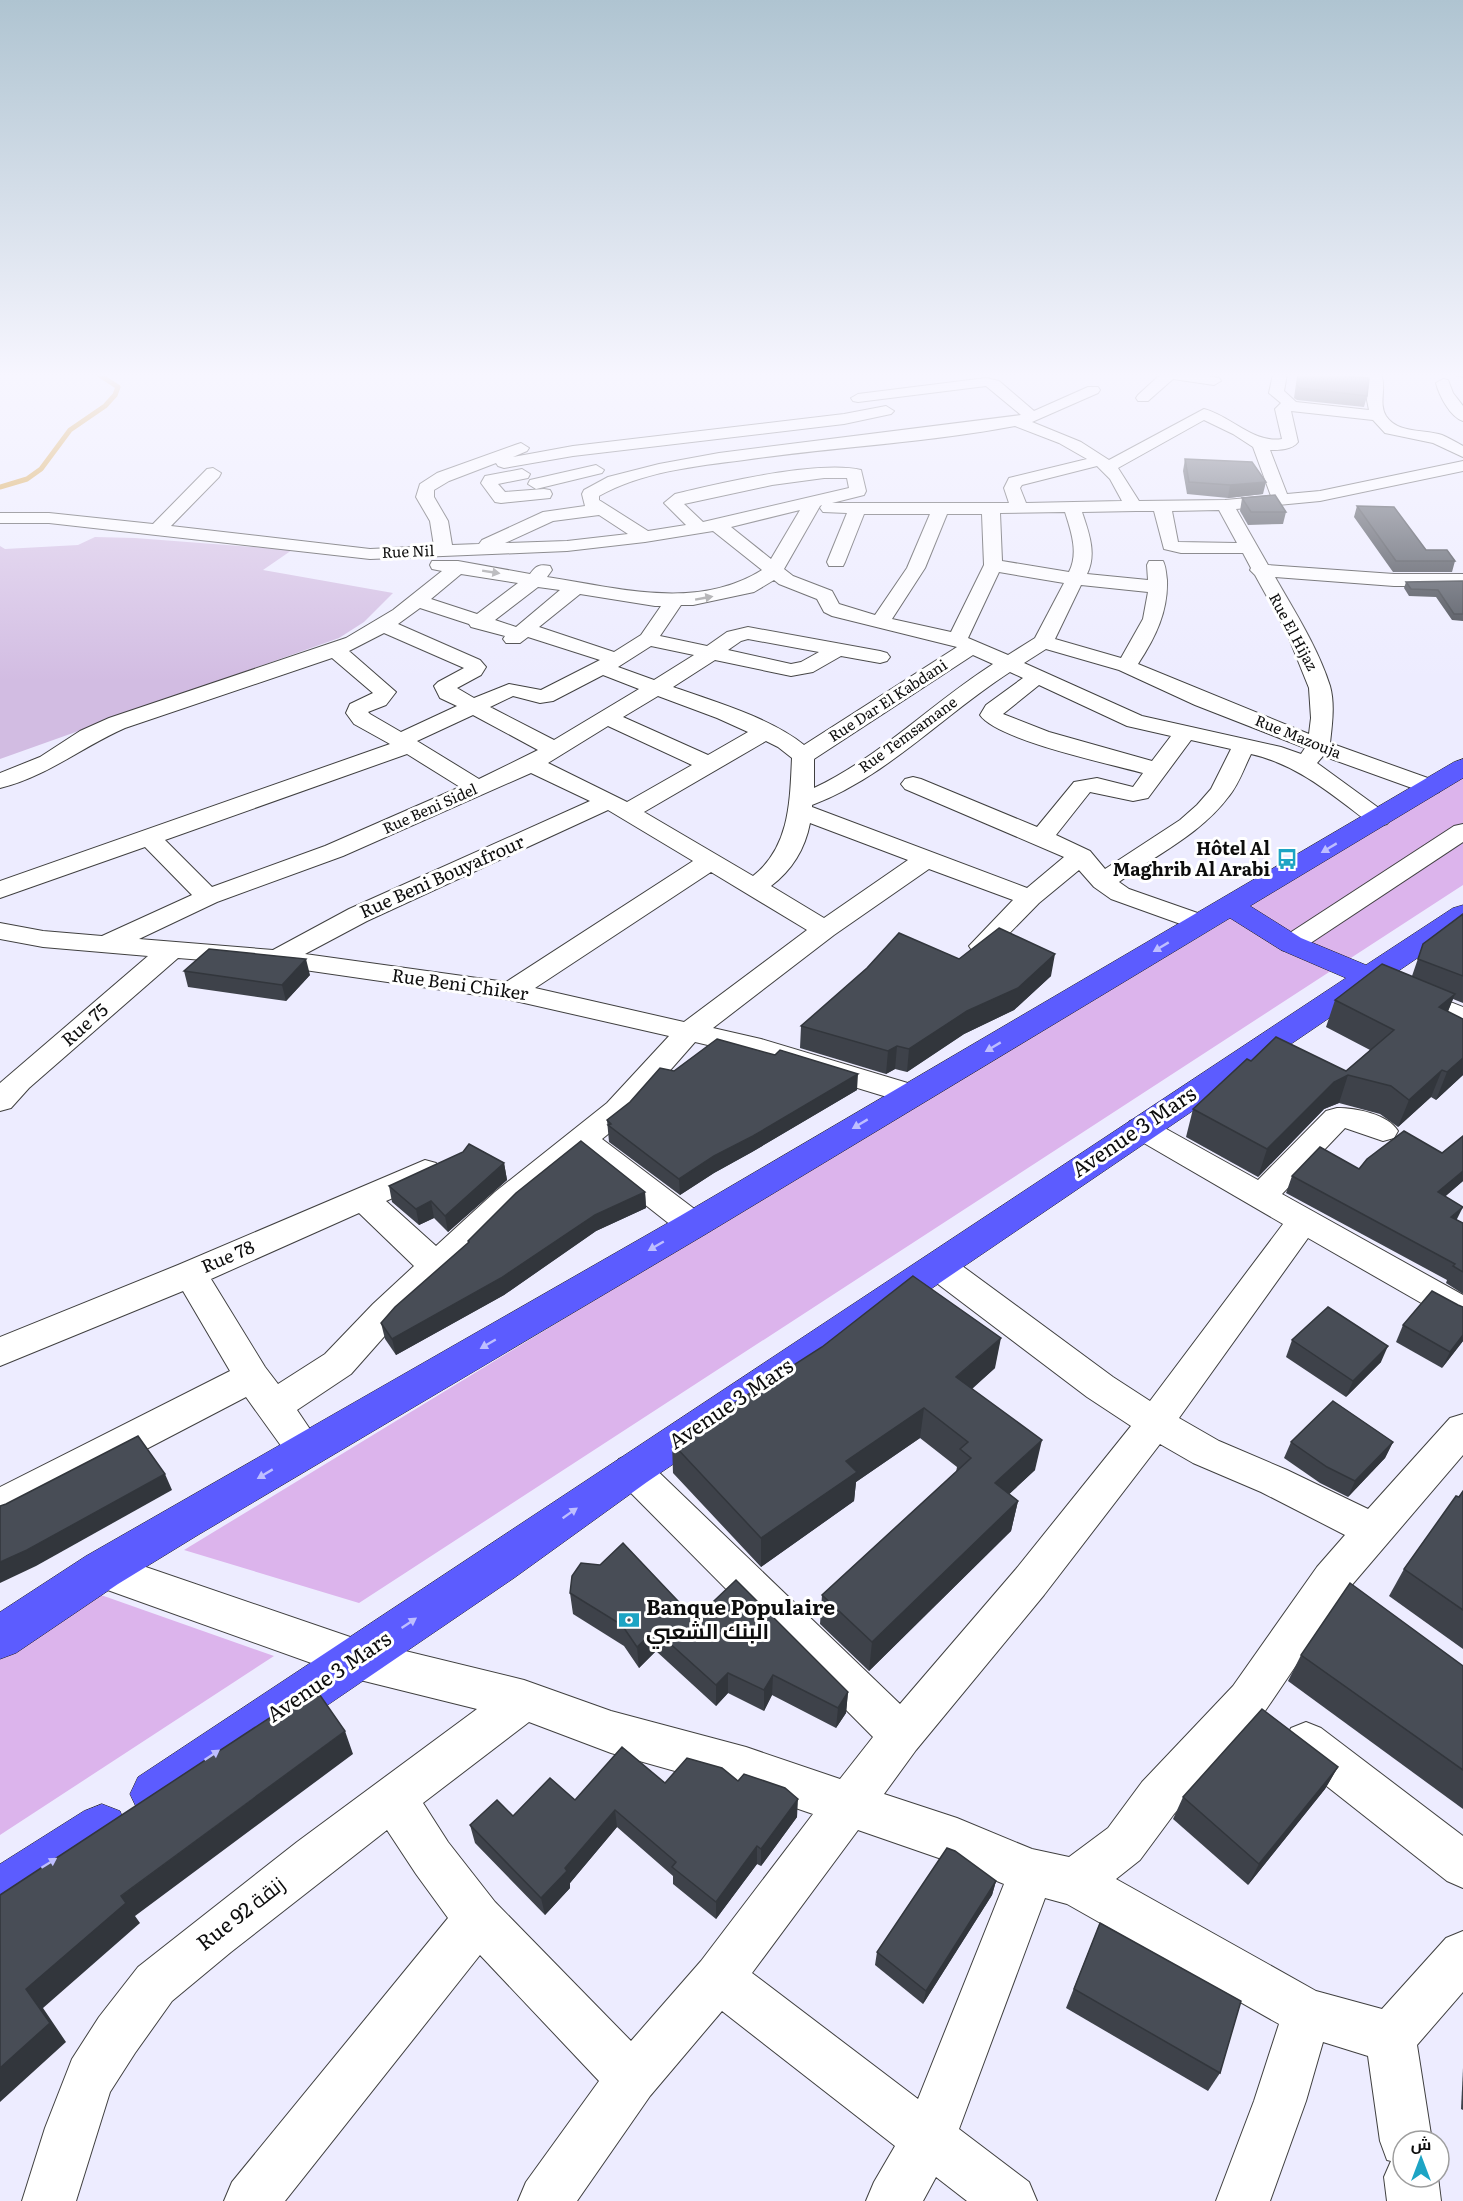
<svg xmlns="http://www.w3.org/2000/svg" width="1463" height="2201" font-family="Literata,Cairo,serif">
	<rect width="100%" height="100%" fill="#edecff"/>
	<g fill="#dcb4ec">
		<polygon points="1463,771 1463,885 359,1603 184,1550 902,1113 1216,927"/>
		<polygon points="101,1595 274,1656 0,1835 0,1651"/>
	</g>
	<polygon fill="#d2bce2" points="95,537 135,538 292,550 263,570 393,593 364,622 339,638 0,759 0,546 5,549 78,545"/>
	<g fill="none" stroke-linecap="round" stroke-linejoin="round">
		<polyline stroke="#d59a30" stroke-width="5" points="0,487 27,479 41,469 70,430 105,406 115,395 118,387 98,374"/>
		<defs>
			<g id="minor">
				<polygon points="1161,374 1199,374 1219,378 1221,381 1214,385 1173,379 1148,401 1138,401 1136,398 1138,395"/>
				<path d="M1273,374H1287L1284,391L1296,402L1369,410L1367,400L1369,380L1355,374L1381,375C1387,387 1378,403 1386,416C1398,434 1424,429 1442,435C1449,438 1456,442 1463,446V457L1433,443L1385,433L1373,420L1291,411L1298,442C1292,450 1279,450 1270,450L1287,494L1320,491L1463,461V471L1320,501L1236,509L1268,565L1394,574H1463V586H1394L1275,577C1295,612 1318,648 1330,686C1335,704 1332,725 1330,743L1439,782L1443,787L1439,792L1431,794L1423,792L1323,756L1317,763L1387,814L1391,819L1387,824L1379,826L1371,824C1332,795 1299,765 1251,754C1244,768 1239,784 1229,796C1201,834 1157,854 1119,882L1129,889L1209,917L1213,923L1209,929L1200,931L1111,899L1094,887L1079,870L1039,903L991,952L982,954L973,952L969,946L1013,900L929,869L834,935L713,1028L761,1039L921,1087L925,1094L921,1101L910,1104L746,1054L695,1042L629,1117L602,1139L705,1217L709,1225L705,1233L693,1237L681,1233L582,1155L517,1208L449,1276L397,1322L351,1374L297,1410L324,1450L318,1461L305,1466L292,1461L246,1397L14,1518L0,1523V1487L230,1371L183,1291L0,1366V1337L178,1265L425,1160L436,1163L441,1171L436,1179L386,1201L436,1246L495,1192L607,1103L669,1036L511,1000L277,966L178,958L29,1088L11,1108L0,1111V1083L148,956L43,947L0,939V923L43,931L102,936L192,895L145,847L0,898V881L390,744L354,724L346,713L350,704L373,693L332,658L125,728C82,747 46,777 0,788V773L40,757L80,731L109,718L346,638L393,610L442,571L432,569L430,565L432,561H458L530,574C536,566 539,564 550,566L552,570L547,577C619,588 696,611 762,570L713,531L645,542L567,551L370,559L49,523H0V513H49L153,524L207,469L213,468L221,473L219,477L171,526L370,549L434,546L430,521L416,497L420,484L437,473L515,445L521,443L529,448L527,451L513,457L573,446L844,414L886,406L894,411L891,414L844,424L573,456L504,468L498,466L496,463L449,481L434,490V497L448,521L452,545L479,544L482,540L543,512L585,506L582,494L584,490L608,477L659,464L719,453L1021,415L986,386L858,402L853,401L851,398L858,394L986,378L999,381L1034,411L1088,387H1098L1100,390L1098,393L1032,422L1081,442L1109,460L1204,409C1231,416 1254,444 1282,439L1275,409L1281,403L1269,393ZM1204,420L1233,434L1253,447L1271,496L1225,500L1139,501L1118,468ZM1015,426L1059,443L1087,459L1009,478L1004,488L1009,503H832L864,495L866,491L861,470C819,460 719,483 675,494L664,503L686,525L648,531L599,500V496C642,472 695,466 744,460C833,447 926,443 1015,426ZM1097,466L1110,479L1122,501L1026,503L1020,488L1022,485ZM824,478H847L849,488L703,522L684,504L772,485ZM822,505L820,508L823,512L847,513L827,562L829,566H843L845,562L864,514H930L907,568L875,615L839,604L832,591L793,576L784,569L820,506ZM800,510L771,559L731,527ZM1219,510L1237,543L1178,542L1172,511ZM1136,511H1154L1164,549L1181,553H1243L1251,568L1250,570L1255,575L1286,631L1309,688L1311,718L1309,734L1138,664C1156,637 1168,611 1167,580C1166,573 1166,567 1163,561H1149L1147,565L1148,580L1087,574C1097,554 1089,533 1082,512ZM1065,512C1071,531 1079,553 1069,572L1002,561L1000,513ZM947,514H982L984,565L951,632L892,619L925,568ZM599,515L628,534L567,541L505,543L553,521ZM999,572L1064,583L1035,638L1008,655L968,638ZM461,574L518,583L477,614L431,599ZM774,580L779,584L817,599L824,612L832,616L957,647L804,745C771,718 713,701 673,687L715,660L791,676L813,672L841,656L880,663L887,661L890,657L887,653L880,651L748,627L727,632L707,646L660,636L681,605H693L754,592ZM1081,585L1148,592L1143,619L1121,658L1055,639ZM538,587L560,590L516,627L495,620ZM580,594L655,606H661L641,635L614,652L539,627ZM420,608L469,624L471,627L505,636L503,639L506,643H520L528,637L600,660L541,690L509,684L474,698L457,688L481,675L486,667L480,660L398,624ZM384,633L464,668L438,682L434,686L440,698L457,706L401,732L370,714L368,712L386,705L396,692L349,651ZM748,639L819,652L801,662L791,664L728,650L741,641ZM651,646L694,655L654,680L618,667ZM1046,649L1119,670L1195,705L1305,748L1301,754L1281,747L1142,716L1024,663ZM973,655L993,664C932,703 880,757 814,788V759ZM1010,672L1023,678L986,705L980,715C997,740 1110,764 1143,773L1133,787L1097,778L1074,782L1037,827L921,779L913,777L905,779L901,784L905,789L1064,857L1027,888L812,807V805C888,776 943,715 1010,672ZM603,675L639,689L554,740L490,707L513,696L540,703L553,701ZM1039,685L1127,726L1171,736L1152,761L1049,732L1003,714ZM658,696L717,718L748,732L708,755L623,717ZM473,715L538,750L479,779L417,741ZM608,726L692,765L627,802L548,763ZM1191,740L1231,749L1211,789L1197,805L1180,820L1105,869L1090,851L1056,835L1090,792L1133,801L1148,798ZM766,741L778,747L792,758C790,801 790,847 753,876L644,812ZM407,754L460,787L325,846L212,887L165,840ZM531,773L590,801L349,909L273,950L139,939L217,902L343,856ZM608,810L693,861L506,982L305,954L367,921ZM810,823L908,860L824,918L771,886C792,870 805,849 810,823ZM711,872L807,930L684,1022L535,988ZM359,1213L414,1266L373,1304L325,1354L278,1384L265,1367L211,1279Z"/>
				<path d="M1443,379L1448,380L1453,393L1463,406V421C1450,417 1439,395 1436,383Z"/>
				<polygon points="596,465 604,470 602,473 536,489 528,484 530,480"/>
				<polygon points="522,469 530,474 528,478 498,484 505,492 544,489 550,490 552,494 550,498 501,503 495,502 481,483 485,476"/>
				<polygon points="1463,824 1463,842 1300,950 1291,952 1282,950 1278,944 1282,938 1454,826"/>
				<polygon points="1415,988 1463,1007 1463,1027 1405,1003 1401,997 1405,991"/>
				<path d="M1337,1108C1356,1108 1388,1114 1398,1131L1394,1138L1383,1141L1345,1128L1282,1194L1463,1295V1324L1451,1320L1308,1238L1179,1418L1219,1441L1287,1470L1368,1509L1450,1418L1463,1414V1455L1345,1593L1263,1714L1174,1814L1140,1860L1116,1879L1316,1991L1382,2009L1446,1938L1463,1931V1992L1417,2045L1432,2141H1403V2177H1438L1441,2201H1387L1384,2177L1391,2161L1387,2160L1380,2141L1368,2056L1323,2042L1306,2101L1270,2201H1216L1254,2101L1279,2024L1067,1904L1045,1898L959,2129L1029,2182L1037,2201H967L936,2177L923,2201H866L874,2182L895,2146L722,2011L650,2096L577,2201H518L526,2182L599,2081L480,1955L285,2201H224L232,2182L448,1918L416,1874L387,1830L231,1952L172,2001L135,2053L110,2092L76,2201H22L45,2128L72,2059L99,2017L138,1967L297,1842L477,1709L356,1679L88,1583L82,1570L88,1557L102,1552L356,1639L524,1680L611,1711L746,1747L840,1779L873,1737L619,1481L613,1470L619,1459L632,1454L645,1459L900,1704L1016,1569L1131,1426L1087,1397L926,1275L921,1266L926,1257L938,1253L950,1257L1113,1377L1150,1401L1283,1224L1130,1135L1126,1128L1130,1121L1141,1118L1152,1121L1258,1180L1326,1111ZM1160,1444L1193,1463L1261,1492L1345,1535L1317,1567L1233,1686L1142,1782L1108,1828L1069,1857L1032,1849L957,1818L884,1794L916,1750L1044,1595ZM529,1722L611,1753L746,1791L813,1814L701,1961L631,2041L495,1902L448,1842L423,1803ZM858,1830L956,1864L1004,1884L918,2099L752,1973Z"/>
				<polygon points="1306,1722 1321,1728 1463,1836 1463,1888 1447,1881 1291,1758 1284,1743 1291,1728"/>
			</g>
			<g id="major">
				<polygon points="1463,759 1463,778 1250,906 1301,938 1366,965 1453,908 1463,905 1463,927 647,1482 514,1578 172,1811 155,1819 138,1811 130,1794 138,1777 1346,978 1281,950 1230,918 706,1234 198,1535 118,1584 16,1653 0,1659 0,1612 86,1556 680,1216 1454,762"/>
				<polygon points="102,1804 120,1811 127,1829 120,1847 18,1912 0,1920 0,1864 84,1811"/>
			</g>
		</defs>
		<use href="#minor" stroke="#404040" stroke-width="2"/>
		<use href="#major" stroke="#1e1e1e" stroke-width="1"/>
		<use href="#minor" fill="#fff" fill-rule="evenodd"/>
		<use href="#major" fill="#5c5cff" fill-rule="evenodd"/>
	</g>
	<g fill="#3e424a">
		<polygon points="1298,374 1367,396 1364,407 1297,400 1294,398 1296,384"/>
		<polygon points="1448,374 1463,374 1463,378"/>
		<polygon points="1185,459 1263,494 1228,498 1187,494 1183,471"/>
		<polygon points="1242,498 1286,512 1283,524 1248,525 1240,511"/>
		<polygon points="1357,506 1426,550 1455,561 1452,572 1393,572 1354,517"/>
		<polygon points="1463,581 1463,621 1452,620 1436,597 1409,596 1404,588 1406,582"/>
		<polygon points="1463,914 1463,1003 1453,999 1448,1011 1463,1075 1436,1100 1431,1097 1398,1127 1380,1114 1339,1103 1324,1109 1258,1177 1186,1137 1193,1109 1251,1061 1346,1071 1370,1050 1326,1027 1335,1000 1412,976 1423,944"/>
		<polygon points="959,959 1051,976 1014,1010 964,1034 907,1072 895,1069 886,1074 800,1048 801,1026"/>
		<polygon points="184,971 310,975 286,1001 188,987"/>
		<polygon points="674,1071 857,1090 752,1152 714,1173 680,1195 609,1142 607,1120"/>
		<polygon points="504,1163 507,1180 448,1232 434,1218 419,1225 392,1202 389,1186"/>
		<polygon points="1359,1169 1463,1181 1445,1196 1457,1220 1463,1223 1463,1294 1446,1283 1447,1280 1286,1193 1292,1176"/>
		<polygon points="645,1192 646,1208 596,1231 504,1295 396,1355 385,1339 381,1323 469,1243 468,1241"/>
		<polygon points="1458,1305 1463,1341 1442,1368 1396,1342 1403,1325"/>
		<polygon points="1292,1340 1381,1362 1346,1397 1286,1357"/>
		<polygon points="995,1368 972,1389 1035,1470 1009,1494 1018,1501 1011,1531 869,1671 820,1624 822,1595 956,1472 957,1467 920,1438 856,1482 854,1501 761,1567 673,1473 672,1443"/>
		<polygon points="1291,1442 1393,1442 1385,1458 1348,1497 1320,1483 1284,1458"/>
		<polygon points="1463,1491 1463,1649 1389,1596 1404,1569"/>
		<polygon points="570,1593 695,1619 848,1692 846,1713 836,1728 772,1695 764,1711 728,1693 716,1706 656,1651 639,1668 624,1646 573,1614"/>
		<polygon points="1301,1655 1463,1666 1463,1809 1288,1681"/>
		<polygon points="1338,1767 1325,1789 1248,1885 1173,1819 1183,1797"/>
		<polygon points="738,1781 797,1817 761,1866 757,1864 716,1919 673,1884 673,1876 617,1827 570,1883 570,1888 545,1915 475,1843 470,1825 513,1816 575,1800 665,1783"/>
		<polygon points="996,1881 992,1895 923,2004 875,1965 877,1952"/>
		<polygon points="1100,1923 1220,2073 1208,2091 1066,2008"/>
		<polygon points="1463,2068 1463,2110 1461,2109"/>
	</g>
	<g fill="#32363c">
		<polygon points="1266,482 1263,494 1228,498 1230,485"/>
		<polygon points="1055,954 1051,976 1014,1010 964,1034 907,1072 909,1049"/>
		<polygon points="306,959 310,975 286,1001 282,985"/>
		<polygon points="1455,994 1444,1021 1439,1007"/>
		<polygon points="897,1046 895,1069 886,1074 888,1051"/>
		<polygon points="1463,1049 1463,1075 1436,1100 1447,1072"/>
		<polygon points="1442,1070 1431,1097 1398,1127 1409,1100"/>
		<polygon points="858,1074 857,1090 752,1152 714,1173 680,1195 679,1179 714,1156"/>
		<polygon points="1348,1075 1339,1103 1324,1109 1258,1177 1267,1149 1334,1082"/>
		<polygon points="504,1163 507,1180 448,1232 445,1216"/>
		<polygon points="1463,1171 1463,1181 1431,1209 1438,1192"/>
		<polygon points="645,1192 646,1208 596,1231 504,1295 396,1355 392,1339 595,1215"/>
		<polygon points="431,1201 434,1218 419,1225 416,1209"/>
		<polygon points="1463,1207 1455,1223 1451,1217"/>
		<polygon points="1463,1335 1463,1341 1442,1368 1450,1352"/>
		<polygon points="1001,1338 995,1368 951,1407 956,1377"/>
		<polygon points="1388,1346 1381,1362 1346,1397 1353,1381"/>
		<polygon points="924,1408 920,1438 856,1482 854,1501 761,1567 761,1538 846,1461"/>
		<polygon points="1042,1440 1035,1470 989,1513 995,1483"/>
		<polygon points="1393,1442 1385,1458 1348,1497 1355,1481"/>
		<polygon points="165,1474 172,1490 36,1566 0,1583 0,1562"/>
		<polygon points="1018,1501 1011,1531 869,1671 872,1642"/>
		<polygon points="655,1630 656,1651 639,1668 637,1647"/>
		<polygon points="728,1673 728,1693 716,1706 716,1685"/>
		<polygon points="773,1675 772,1695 764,1711 764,1690"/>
		<polygon points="848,1692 846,1713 836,1728 838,1708"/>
		<polygon points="345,1731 353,1754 135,1916 140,1923 43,2008 66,2042 0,2102 0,2068 26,1989 121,1896"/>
		<polygon points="1338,1767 1325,1789 1248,1885 1259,1864"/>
		<polygon points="798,1799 797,1817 761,1866 761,1849"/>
		<polygon points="615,1810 617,1827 570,1883 570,1888 545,1915 541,1898 565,1868"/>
		<polygon points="757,1846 757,1864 716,1919 716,1902"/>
		<polygon points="996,1881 992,1895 923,2004 926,1991"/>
	</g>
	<g fill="#484d56" stroke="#32363c" stroke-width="1.5">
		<polygon points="1298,374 1316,374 1369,378 1367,396 1300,388 1297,386"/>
		<polygon points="1185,459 1252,462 1266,482 1230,485 1189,482"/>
		<polygon points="1275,495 1286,512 1251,512 1242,498"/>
		<polygon points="1357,506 1394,507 1426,550 1447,550 1455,561 1396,561"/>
		<polygon points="1463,581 1463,614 1454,614 1438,590 1411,589 1406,582"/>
		<polygon points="1463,914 1463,976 1418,959 1423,944"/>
		<polygon points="999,928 1055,954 1018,988 967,1011 909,1049 897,1046 888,1051 801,1026 867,968 899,933 959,959"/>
		<polygon points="209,949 306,959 282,985 184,971"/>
		<polygon points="1382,964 1455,994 1439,1007 1463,1019 1463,1058 1447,1072 1442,1070 1409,1100 1391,1086 1348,1075 1334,1082 1267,1149 1193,1109 1247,1059 1251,1061 1276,1037 1346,1071 1394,1030 1335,1000"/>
		<polygon points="717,1039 775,1055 780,1050 858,1074 753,1136 714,1156 679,1179 608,1125 611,1124 607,1120 630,1102 660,1068 674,1071"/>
		<polygon points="1404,1131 1442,1153 1463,1136 1463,1171 1438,1192 1463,1207 1451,1217 1463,1223 1463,1272 1453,1266 1455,1264 1292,1176 1320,1147 1359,1169 1367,1159"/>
		<polygon points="581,1141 645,1192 595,1215 501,1278 392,1339 381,1323 395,1307 469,1242 468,1241 516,1193"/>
		<polygon points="469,1144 504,1163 445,1216 431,1201 416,1209 389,1186 463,1152"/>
		<polygon points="913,1276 1001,1338 956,1377 1042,1440 995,1483 1018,1501 872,1642 822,1595 971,1458 960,1449 968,1442 924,1408 846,1461 857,1472 761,1538 672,1443 822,1347"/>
		<polygon points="1432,1291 1458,1305 1463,1307 1463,1335 1450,1352 1403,1325"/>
		<polygon points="1328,1307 1388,1346 1353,1381 1292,1340"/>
		<polygon points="1333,1401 1393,1442 1355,1481 1327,1467 1291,1442"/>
		<polygon points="138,1436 165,1474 27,1550 0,1562 0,1506 6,1504"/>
		<polygon points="1463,1491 1463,1610 1404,1569 1456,1496 1459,1497"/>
		<polygon points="623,1543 695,1619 736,1580 848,1692 838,1708 773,1675 764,1690 728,1673 716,1685 655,1630 637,1647 622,1625 570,1593 572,1576 581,1563 600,1565"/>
		<polygon points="1350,1583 1463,1666 1463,1770 1301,1655"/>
		<polygon points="315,1688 345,1731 121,1896 126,1903 26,1989 50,2023 0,2068 0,1895"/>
		<polygon points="1262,1709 1338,1767 1259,1864 1183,1797"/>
		<polygon points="622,1747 665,1783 687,1758 722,1768 738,1781 744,1774 785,1788 798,1799 761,1849 757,1846 716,1902 672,1867 676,1862 615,1810 565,1868 567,1871 541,1898 470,1825 497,1800 513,1816 550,1778 575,1800"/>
		<polygon points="947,1848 955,1851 996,1881 926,1991 877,1952"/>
		<polygon points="1100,1923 1241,2001 1220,2073 1074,1989"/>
	</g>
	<defs><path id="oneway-solid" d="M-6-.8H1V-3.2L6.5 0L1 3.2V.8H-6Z" transform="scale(1.5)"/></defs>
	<g fill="#9e9e9e">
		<use href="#oneway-solid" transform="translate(491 572) rotate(9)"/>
		<use href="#oneway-solid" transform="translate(704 598) rotate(-10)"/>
	</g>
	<g fill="#bebeff">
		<use href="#oneway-solid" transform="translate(1329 848) rotate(149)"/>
		<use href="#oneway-solid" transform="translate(1161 947) rotate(149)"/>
		<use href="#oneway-solid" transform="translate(993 1047) rotate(149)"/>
		<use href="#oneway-solid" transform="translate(860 1124) rotate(149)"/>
		<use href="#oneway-solid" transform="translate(656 1246) rotate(150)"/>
		<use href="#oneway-solid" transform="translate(488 1344) rotate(150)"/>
		<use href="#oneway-solid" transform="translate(265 1474) rotate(149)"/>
		<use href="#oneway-solid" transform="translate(570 1513) rotate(-35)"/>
		<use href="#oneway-solid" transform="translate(409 1623) rotate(-34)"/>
		<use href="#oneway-solid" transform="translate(212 1755) rotate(-34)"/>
		<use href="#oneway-solid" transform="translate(49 1863) rotate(-32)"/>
	</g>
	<linearGradient id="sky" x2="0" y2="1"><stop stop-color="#afc4d1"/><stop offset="0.55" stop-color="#f7f6ff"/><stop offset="1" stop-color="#f7f6ff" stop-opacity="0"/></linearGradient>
	<rect width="1463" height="682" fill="url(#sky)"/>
	<defs>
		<symbol id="bus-bare" viewBox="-9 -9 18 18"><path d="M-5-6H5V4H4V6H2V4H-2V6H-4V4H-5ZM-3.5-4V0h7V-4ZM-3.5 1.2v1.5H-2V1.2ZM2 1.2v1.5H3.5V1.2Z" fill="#1da4c4" stroke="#fff" stroke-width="2.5" paint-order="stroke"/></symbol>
		<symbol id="bank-bare" viewBox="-9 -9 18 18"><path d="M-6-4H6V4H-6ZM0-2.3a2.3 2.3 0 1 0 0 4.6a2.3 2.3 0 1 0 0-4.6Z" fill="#1da4c4" stroke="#fff" stroke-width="2.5" paint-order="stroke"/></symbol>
	</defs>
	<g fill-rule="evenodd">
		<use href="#bus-bare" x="1272" y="844" width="30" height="30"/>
		<use href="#bank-bare" x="614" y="1605" width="30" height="30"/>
	</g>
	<g text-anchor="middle" stroke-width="6" stroke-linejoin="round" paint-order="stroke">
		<g font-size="15" fill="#0d0d0d" stroke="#fff">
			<text transform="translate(408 552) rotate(-2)" y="5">Rue Nil</text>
			<text transform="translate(1293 632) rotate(62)" y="5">Rue El Hijaz</text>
			<text transform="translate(888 701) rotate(-33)" y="5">Rue Dar El Kabdani</text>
			<text transform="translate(908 735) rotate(-36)" y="5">Rue Temsamane</text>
			<text transform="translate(1298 737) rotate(22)" y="5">Rue Mazouja</text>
			<text transform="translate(430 809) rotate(-24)" y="5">Rue Beni Sidel</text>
		</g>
		<g font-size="18" font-weight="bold" fill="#0d0d0d" stroke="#fff" text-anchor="end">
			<text x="1270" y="855">Hôtel Al<tspan x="1270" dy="21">Maghrib Al Arabi</tspan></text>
		</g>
		<g font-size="18" fill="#0d0d0d" stroke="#fff">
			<text transform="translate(442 877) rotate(-24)" y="6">Rue Beni Bouyafrour</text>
			<text transform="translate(460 985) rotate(8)" y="6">Rue Beni Chiker</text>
			<text transform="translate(85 1025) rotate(-41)" y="6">Rue 75</text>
			<text transform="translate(228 1257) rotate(-23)" y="6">Rue 78</text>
		</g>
		<g font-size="21" fill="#0d0d0d" stroke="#fff">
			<text transform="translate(1134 1132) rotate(-34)" y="7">Avenue 3 Mars</text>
			<text transform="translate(731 1404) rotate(-34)" y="7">Avenue 3 Mars</text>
			<text transform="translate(329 1677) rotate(-34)" y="7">Avenue 3 Mars</text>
			<text transform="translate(241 1914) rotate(-38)" y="7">Rue 92 زنقة</text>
		</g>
		<g font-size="21" font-weight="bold" fill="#0d0d0d" stroke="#fff" text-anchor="start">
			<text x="646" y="1615">Banque Populaire<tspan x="646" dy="24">البنك الشعبي</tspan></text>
		</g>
	</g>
	<g transform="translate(1421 2159)"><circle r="28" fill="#ffffff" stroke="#9e9e9e" stroke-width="1.5"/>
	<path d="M0-4.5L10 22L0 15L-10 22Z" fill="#1da4c4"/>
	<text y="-9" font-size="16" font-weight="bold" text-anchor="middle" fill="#0d0d0d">ش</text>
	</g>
</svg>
